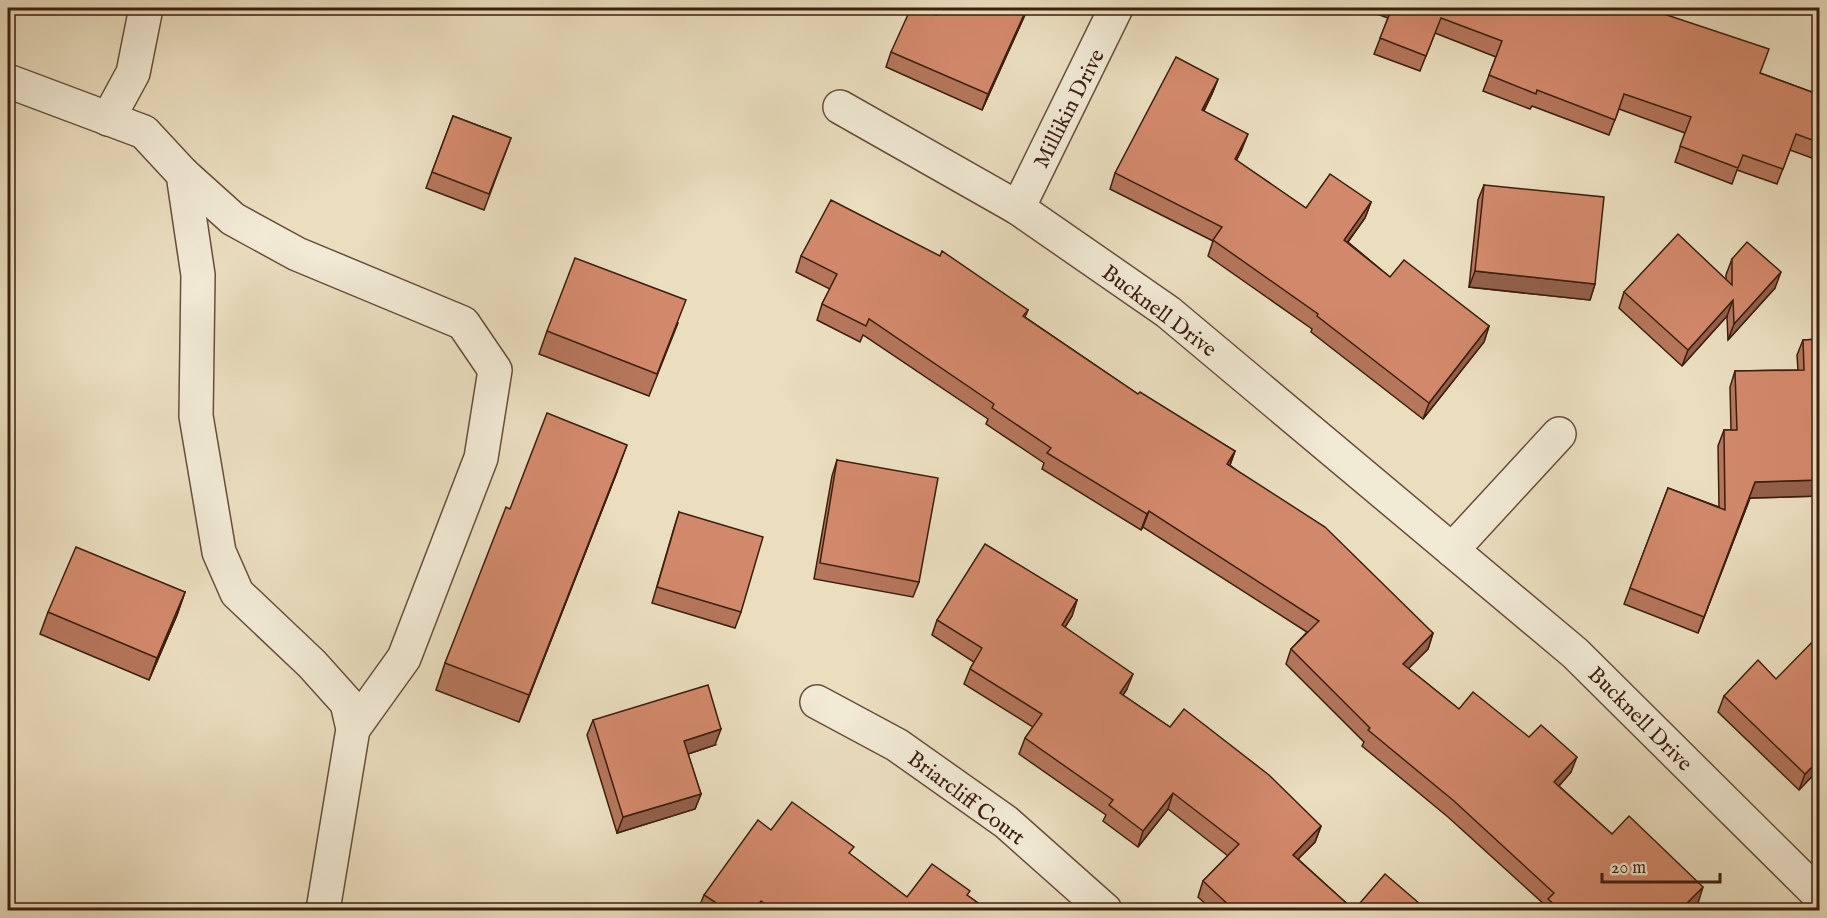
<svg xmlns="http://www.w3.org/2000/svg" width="1827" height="918" font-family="'IM FELL English',serif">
	<rect width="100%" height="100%" fill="#eadebf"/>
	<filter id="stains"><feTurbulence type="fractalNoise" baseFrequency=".00333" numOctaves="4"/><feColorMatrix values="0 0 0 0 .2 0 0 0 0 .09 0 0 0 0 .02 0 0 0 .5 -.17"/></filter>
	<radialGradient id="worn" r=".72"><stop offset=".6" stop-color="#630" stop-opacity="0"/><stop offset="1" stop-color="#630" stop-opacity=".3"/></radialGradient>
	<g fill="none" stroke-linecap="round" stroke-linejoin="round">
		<defs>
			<g id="minor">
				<polyline points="8,81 144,132 183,174 198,275 196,416 219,552 237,593 312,664 347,703 353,729 323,910"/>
				<polyline points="840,107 1018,208 1168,312 1575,653 1820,896"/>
				<polyline points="108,119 133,73 146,8"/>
				<polyline points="183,174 233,219 297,254 463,323 495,370 481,458 404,658 353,729"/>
				<polyline points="1018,208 1116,8"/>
				<polyline points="1452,550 1559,434"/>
				<polyline points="817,702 897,745 1006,822 1105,910"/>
			</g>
		</defs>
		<use href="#minor" stroke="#684e3a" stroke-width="36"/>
		<use href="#minor" stroke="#f1ead5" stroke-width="33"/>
	</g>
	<g fill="#b5765c" stroke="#3c1e0e" stroke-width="1.5">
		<polygon points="1028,8 982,110 886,67 891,52 936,15"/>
		<polygon points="1360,8 1646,8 1760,73 1820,95 1820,161 1790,150 1777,184 1737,170 1732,184 1675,162 1685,133 1619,109 1609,135 1532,106 1530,109 1483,91 1496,57 1435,33 1420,71 1374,54 1388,18"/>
		<polygon points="1218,79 1212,94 1204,111 1242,149 1236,161 1306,208 1371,202 1365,218 1348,242 1390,277 1489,326 1484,342 1423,419 1311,332 1312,329 1208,256 1213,241 1110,189 1115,173"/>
		<polygon points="453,116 511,138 484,210 426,188"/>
		<polygon points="1484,185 1595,284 1590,300 1469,287 1478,200"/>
		<polygon points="801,256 1028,310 1025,317 1138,394 1235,451 1230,465 1433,633 1428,649 1408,668 1459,709 1571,772 1559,786 1612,834 1698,903 1690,910 1544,910 1546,906 1448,817 1362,746 1364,742 1286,664 1291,649 1307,632 1143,527 1141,530 1042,469 1044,463 986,424 988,419 863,335 860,342 817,320 822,304 830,289 796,272"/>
		<polygon points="1732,259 1775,288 1728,340 1727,316 1682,366 1619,308 1624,292 1726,279 1726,275"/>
		<polygon points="678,323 649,396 539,354 547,331"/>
		<polygon points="1820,339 1820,496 1750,498 1698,633 1624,604 1668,488 1719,507 1718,446 1724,430 1731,430 1730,387 1735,371 1798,370 1797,355 1803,340"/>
		<polygon points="837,460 919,582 913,597 814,579 832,476"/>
		<polygon points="617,472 519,722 436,690 445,663 510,509"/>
		<polygon points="679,512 741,612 735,628 652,603 674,528"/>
		<polygon points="185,592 177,615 149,680 40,634 48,612"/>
		<polygon points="1077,600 1072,616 1065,627 1127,689 1123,695 1170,727 1321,826 1315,842 1298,859 1354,910 1427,910 1212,910 1198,897 1203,881 1228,856 1168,809 1138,847 1103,821 1106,815 1019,754 1025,738 1033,727 964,684 970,669 974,662 932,635 937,620"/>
		<polygon points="1820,616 1820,631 1815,627"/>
		<polygon points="1724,696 1820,768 1799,790 1718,712"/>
		<polygon points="593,720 715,745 688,754 701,794 695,809 617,833 587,735"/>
		<polygon points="771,830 851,855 907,897 968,896 988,910 698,910 704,895"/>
	</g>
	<g fill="#93604b" stroke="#3c1e0e" stroke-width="1.5">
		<polygon points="1027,8 1028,8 982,110 988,94"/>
		<polygon points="1218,79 1212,94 1196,126 1202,110"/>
		<polygon points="1248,134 1242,149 1229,175 1235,159"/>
		<polygon points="1371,202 1365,218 1338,255 1344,240"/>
		<polygon points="1475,271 1595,284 1590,300 1469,287"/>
		<polygon points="1781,272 1775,288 1728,340 1734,324"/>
		<polygon points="1733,300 1727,316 1682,366 1688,350"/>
		<polygon points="1489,326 1484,342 1423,419 1429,403"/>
		<polygon points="627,445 617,472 519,722 529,695"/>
		<polygon points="1235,451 1229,467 1227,464"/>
		<polygon points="1820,480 1820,496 1750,498 1698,633 1755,482"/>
		<polygon points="1149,511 1143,527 1141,530 1147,514"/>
		<polygon points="185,592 177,615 149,680 157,658"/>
		<polygon points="1077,600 1072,616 1056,641 1062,625"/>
		<polygon points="1433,633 1428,649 1397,680 1403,664"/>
		<polygon points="1133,674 1127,689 1114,708 1120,693"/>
		<polygon points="721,729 715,745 679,757 684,741"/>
		<polygon points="1577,757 1571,772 1548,798 1554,782"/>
		<polygon points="1820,759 1820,768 1799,790 1805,774"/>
		<polygon points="1173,793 1168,809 1138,847 1143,831"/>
		<polygon points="701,794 695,809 617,833 623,817"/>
		<polygon points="1321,826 1315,842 1287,870 1293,855"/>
		<polygon points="1703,887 1698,903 1690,910 1680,910"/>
	</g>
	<g fill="#d2896b" stroke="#3c1e0e" stroke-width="1.5">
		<polygon points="911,8 918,8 936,15 939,8 1027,8 988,94 891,52"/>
		<polygon points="1392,8 1646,8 1769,49 1760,73 1820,95 1820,143 1796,134 1783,169 1743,155 1738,168 1680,146 1691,117 1624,94 1615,120 1537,90 1536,94 1489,75 1502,41 1441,18 1426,56 1380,38"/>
		<polygon points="1176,57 1218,79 1202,110 1248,134 1235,159 1306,208 1330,174 1371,202 1344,240 1390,277 1404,260 1489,326 1429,403 1317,316 1318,314 1213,240 1222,227 1115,173"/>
		<polygon points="453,116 511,138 489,194 432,172"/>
		<polygon points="1484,185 1604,197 1595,284 1475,271"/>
		<polygon points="831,200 940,256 942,251 1028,310 1023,316 1138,394 1140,392 1235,451 1227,464 1325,527 1433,633 1403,664 1459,709 1473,692 1529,737 1541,725 1577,757 1554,782 1612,834 1629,816 1703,887 1680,910 1560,910 1548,899 1554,893 1454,801 1368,730 1370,728 1291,649 1319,621 1149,511 1147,514 1047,453 1051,448 992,408 994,404 869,319 866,326 822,304 837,274 801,256"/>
		<polygon points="1678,234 1732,285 1732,259 1747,242 1781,272 1734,324 1733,300 1688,350 1624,292"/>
		<polygon points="575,258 686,300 657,374 547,331"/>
		<polygon points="1820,339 1820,480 1755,482 1704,617 1630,588 1668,488 1725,510 1724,430 1737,430 1735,371 1804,370 1803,340"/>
		<polygon points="547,413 627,445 529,695 445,663 506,507 510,509"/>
		<polygon points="837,460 938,478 919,582 820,563"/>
		<polygon points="679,512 763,537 741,612 657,587"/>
		<polygon points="985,544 1077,600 1062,625 1133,674 1120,693 1170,727 1184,709 1269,775 1321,826 1293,855 1354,910 1385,874 1427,910 1234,910 1203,881 1239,844 1173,793 1143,831 1109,805 1113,800 1025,738 1042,714 970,669 982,648 937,620"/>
		<polygon points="76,547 185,592 157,658 48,612"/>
		<polygon points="1820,634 1820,759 1805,774 1724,696 1758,660 1776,679"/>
		<polygon points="708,685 721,729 684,741 701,794 623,817 593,720"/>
		<polygon points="792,802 854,847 849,853 907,897 932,864 970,891 967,895 988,910 774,910 761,901 755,910 727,910 704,895 758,820 771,830"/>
		<polygon points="193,904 196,910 179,910"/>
	</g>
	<g text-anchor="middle" stroke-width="4.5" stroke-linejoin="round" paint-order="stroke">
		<g font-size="22" fill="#3c1e0e" stroke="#f1ead5">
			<text transform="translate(1068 108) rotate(-63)" y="8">Millikin Drive</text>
			<text transform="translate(1160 310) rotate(37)" y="8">Bucknell Drive</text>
			<text transform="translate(1641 718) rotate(45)" y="8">Bucknell Drive</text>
			<text transform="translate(967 797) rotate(37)" y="8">Briarcliff Court</text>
		</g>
	</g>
	<rect width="1827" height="918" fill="none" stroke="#eadebf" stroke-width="30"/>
	<rect x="9" y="9" width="1809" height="900" fill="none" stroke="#3c1e0e" stroke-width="3"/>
	<rect x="15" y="15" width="1797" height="888" fill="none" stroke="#3c1e0e" stroke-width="1.5"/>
	<path d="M1602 873v9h118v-9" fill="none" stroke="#3c1e0e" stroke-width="3"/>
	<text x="1611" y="873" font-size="18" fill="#3c1e0e" stroke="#f1ead5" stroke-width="4.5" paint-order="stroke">20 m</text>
	<rect width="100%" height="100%" filter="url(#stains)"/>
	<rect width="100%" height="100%" fill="url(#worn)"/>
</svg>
